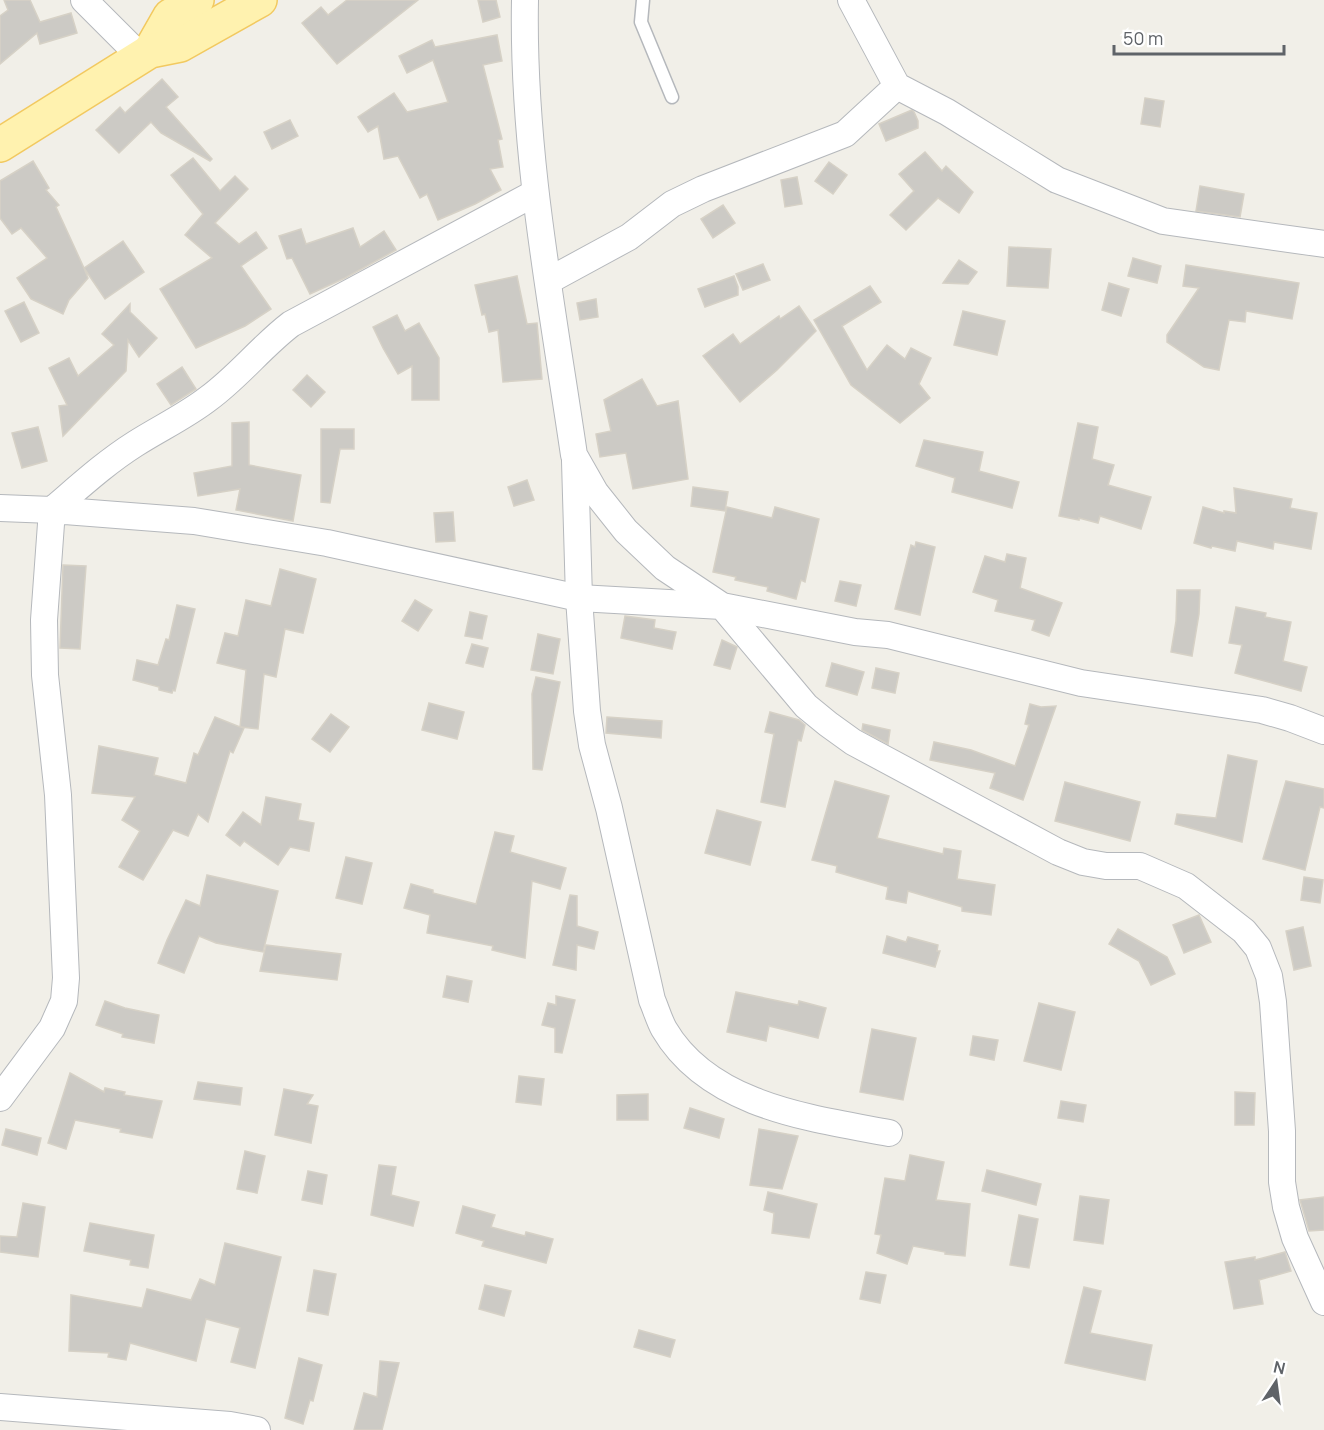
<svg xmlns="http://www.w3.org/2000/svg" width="1324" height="1430" font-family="Manrope,sans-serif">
	<rect width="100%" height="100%" fill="#f1efe8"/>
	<g fill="#cccac5" stroke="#d6d1c6" stroke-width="1.5">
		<polygon points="4,0 30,0 40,22 71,13 77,33 40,44 37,33 0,64 0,16 8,10"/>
		<polygon points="347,0 418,0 337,64 302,23 321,7 328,15"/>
		<polygon points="478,0 496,0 500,17 483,22"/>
		<polygon points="497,35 502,61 483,65 502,139 498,140 503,167 490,169 501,190 475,204 438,220 427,194 420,198 398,156 384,159 378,126 368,132 358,117 394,93 407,112 448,102 433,60 407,73 399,56 432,40 435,47"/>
		<polygon points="162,79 178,97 166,107 212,159 210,161 161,133 151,122 119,153 96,130 120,107 125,113"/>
		<polygon points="1145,98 1164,101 1160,127 1141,124"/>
		<polygon points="912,110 914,112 918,121 918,128 886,141 879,124"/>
		<polygon points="290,120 298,136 272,149 264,132"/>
		<polygon points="925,152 942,171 946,166 973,192 959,213 938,198 906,230 890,215 914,191 899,174"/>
		<polygon points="193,158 220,191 235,176 248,189 215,223 239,244 256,232 267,248 241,266 271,309 245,326 196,348 160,289 212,258 185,235 203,214 171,175"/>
		<polygon points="33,161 49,188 46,190 59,205 56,207 84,268 123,241 144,272 105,299 84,268 88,278 69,300 63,314 31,299 17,278 47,258 21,228 12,234 0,218 0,181"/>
		<polygon points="829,162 847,175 833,194 815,181"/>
		<polygon points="797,177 802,204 785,207 781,180"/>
		<polygon points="1200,186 1244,194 1240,217 1196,211"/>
		<polygon points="723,205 735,223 713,238 701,219"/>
		<polygon points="353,228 360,247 384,231 396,250 345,278 310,294 292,258 287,259 279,236 301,229 306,244"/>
		<polygon points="1009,247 1051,249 1048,288 1007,286"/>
		<polygon points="1133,258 1161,266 1157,283 1128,276"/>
		<polygon points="959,260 977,272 968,284 943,283"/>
		<polygon points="763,264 770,280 743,290 736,274"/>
		<polygon points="1186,265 1299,283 1292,319 1246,311 1245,322 1229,320 1219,370 1204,367 1167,342 1167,335 1199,288 1183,286"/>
		<polygon points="517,276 527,324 537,323 542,379 503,382 498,330 489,332 485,314 482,315 475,285"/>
		<polygon points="734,276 738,287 738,295 705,307 698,289"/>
		<polygon points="1109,283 1129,289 1121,316 1102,310"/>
		<polygon points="870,286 881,302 842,326 867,370 887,345 905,359 911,348 931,358 919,384 930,398 900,423 851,385 814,320"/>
		<polygon points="596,299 598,317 580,320 577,303"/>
		<polygon points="24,302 39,333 21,342 5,311"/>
		<polygon points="130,304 130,312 157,338 139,357 128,340 126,371 63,436 59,406 67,405 49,368 69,358 78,376 114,345 102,334"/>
		<polygon points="799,306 816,331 777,370 740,402 703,356 733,334 740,344 779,316 780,319"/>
		<polygon points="963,311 1005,321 997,355 954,345"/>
		<polygon points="397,315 405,331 419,323 439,358 439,400 412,400 412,366 398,374 383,348 373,327"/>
		<polygon points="182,367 196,389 171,405 157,384"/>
		<polygon points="307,375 325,392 311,407 293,390"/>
		<polygon points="642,379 657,406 678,401 688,479 633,489 626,453 600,457 596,434 611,431 604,400"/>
		<polygon points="249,422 249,465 301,475 293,521 236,510 240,489 198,496 194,473 232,466 232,423"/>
		<polygon points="1078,423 1098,427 1092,459 1114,465 1108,485 1151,497 1141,529 1100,516 1098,523 1079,518 1079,520 1059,516"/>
		<polygon points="38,427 47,461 22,468 12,433"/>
		<polygon points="321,429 354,429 354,449 340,449 330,503 321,502"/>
		<polygon points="924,440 983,452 979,471 1019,482 1012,508 952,492 955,478 916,466"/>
		<polygon points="527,480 534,500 514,506 508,487"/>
		<polygon points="693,487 728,492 725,511 691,506"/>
		<polygon points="1234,488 1292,499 1290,508 1317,513 1311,549 1274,542 1273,549 1237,541 1235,551 1212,546 1211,548 1194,543 1203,507 1224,513 1224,511 1236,513"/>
		<polygon points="727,507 772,518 775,507 819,519 805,582 801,580 796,599 767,591 768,587 735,580 736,577 713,572"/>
		<polygon points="453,512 455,541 436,542 434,513"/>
		<polygon points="916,542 935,547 920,615 895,609 911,545 915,547"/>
		<polygon points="1007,554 1026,558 1020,588 1062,603 1049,636 1032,630 1035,620 995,611 998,600 973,592 985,556 1005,562"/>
		<polygon points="63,565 86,566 80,649 60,648"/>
		<polygon points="280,569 316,579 303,633 285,629 276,677 264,674 258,729 241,727 244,728 233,753 230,751 208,822 198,814 188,836 173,830 143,880 119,867 140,831 122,820 135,797 92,793 99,746 158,758 154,775 186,783 194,753 198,755 215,717 240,727 246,670 217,663 225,633 238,636 246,600 271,606"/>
		<polygon points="840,581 861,585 856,606 835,601"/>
		<polygon points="1177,590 1200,590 1199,614 1192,656 1171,652 1176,621"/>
		<polygon points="415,600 432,610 418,631 402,621"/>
		<polygon points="177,605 195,609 175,691 173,690 172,693 159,690 159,687 133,680 137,660 158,665 166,639 169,640"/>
		<polygon points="1236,607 1266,613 1265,617 1291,622 1283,661 1307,667 1301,691 1235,673 1242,645 1229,643"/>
		<polygon points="470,612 487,616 482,639 465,636"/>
		<polygon points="625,616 655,620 654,628 676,632 672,649 621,638"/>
		<polygon points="538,634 560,639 553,674 531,670"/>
		<polygon points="722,640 737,647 730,669 714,665"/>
		<polygon points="472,644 488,648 483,667 466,663"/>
		<polygon points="832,663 864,672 857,695 826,686"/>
		<polygon points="876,668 899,673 895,693 872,688"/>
		<polygon points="536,677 560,682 542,770 533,769 532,694"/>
		<polygon points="429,703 464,712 457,739 422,730"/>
		<polygon points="1030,704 1041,707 1056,706 1023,800 990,788 995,773 930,760 934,742 971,750 1015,766 1029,725 1025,724"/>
		<polygon points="770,712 799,720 805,725 801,741 798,740 785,807 761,802 774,734 765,732"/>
		<polygon points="331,714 349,727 330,752 312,739"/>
		<polygon points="607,717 662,721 661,738 606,733"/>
		<polygon points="863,724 890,730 888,744 862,730"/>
		<polygon points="1228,755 1257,761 1242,842 1175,824 1177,814 1216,818"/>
		<polygon points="835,781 889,796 877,838 943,854 944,848 961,851 957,879 995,885 991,915 962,911 962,907 908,891 906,903 886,899 888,887 836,872 837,866 812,860"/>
		<polygon points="1286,781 1324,789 1324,808 1320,807 1305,870 1263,859"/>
		<polygon points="1065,782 1140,802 1130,841 1055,821"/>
		<polygon points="266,797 301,804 298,820 314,823 309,851 290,847 278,865 244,841 240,846 226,835 243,812 261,825"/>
		<polygon points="717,810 761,822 750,865 705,853"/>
		<polygon points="495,832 514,836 510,852 566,868 560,889 532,881 525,958 492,950 493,946 427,933 430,915 404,908 411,884 433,890 433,893 476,904"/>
		<polygon points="346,857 372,863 362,904 336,898"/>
		<polygon points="207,875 278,891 263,952 216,943 199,936 184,973 158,963 167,940 186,900 200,906"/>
		<polygon points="1304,877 1323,880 1320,903 1301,900"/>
		<polygon points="570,895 577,896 577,926 598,932 594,949 577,945 576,970 553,965"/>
		<polygon points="1199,915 1211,942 1184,953 1173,925"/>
		<polygon points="1303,927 1311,966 1294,970 1286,931"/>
		<polygon points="1118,929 1167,957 1175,974 1151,985 1139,961 1109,944"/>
		<polygon points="887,936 906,942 908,937 938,945 937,951 940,951 935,967 883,953"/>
		<polygon points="266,945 341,954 337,980 260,971"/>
		<polygon points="447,976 472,981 468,1002 443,997"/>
		<polygon points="736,992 798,1005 799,1001 826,1008 818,1038 769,1026 766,1041 727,1032"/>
		<polygon points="556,996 575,1000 562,1053 555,1052 555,1028 542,1025 548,1003 556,1005"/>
		<polygon points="105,1001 125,1008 159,1015 154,1043 122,1037 123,1034 96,1025"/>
		<polygon points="1039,1003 1075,1012 1061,1070 1024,1061"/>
		<polygon points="872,1029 916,1038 903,1100 860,1092"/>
		<polygon points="973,1036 998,1040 994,1060 970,1055"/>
		<polygon points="70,1073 104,1092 105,1088 125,1092 124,1095 162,1101 152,1138 120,1132 121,1129 75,1120 66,1149 48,1143"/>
		<polygon points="519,1076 544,1079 541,1105 516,1102"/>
		<polygon points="198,1082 242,1088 240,1105 194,1099"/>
		<polygon points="284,1089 313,1095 307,1104 318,1106 311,1143 275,1135"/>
		<polygon points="1235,1092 1255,1093 1254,1125 1235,1125"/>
		<polygon points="648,1094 648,1120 617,1120 617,1095"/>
		<polygon points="1061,1101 1086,1105 1083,1122 1058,1118"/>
		<polygon points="690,1108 724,1119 719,1138 684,1128"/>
		<polygon points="6,1129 41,1138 37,1155 2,1145"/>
		<polygon points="759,1129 798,1136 782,1189 750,1185"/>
		<polygon points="245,1151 265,1156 257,1193 237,1189"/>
		<polygon points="910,1155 944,1162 936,1200 970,1204 965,1256 945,1254 945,1252 913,1246 907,1264 877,1253 881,1235 875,1234 885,1178 905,1181"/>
		<polygon points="379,1165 396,1167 391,1195 419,1202 413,1226 371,1215"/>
		<polygon points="987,1170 1041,1184 1036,1205 982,1191"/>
		<polygon points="308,1171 327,1175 322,1204 302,1200"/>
		<polygon points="768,1192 817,1204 809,1238 772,1233 774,1213 764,1210"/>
		<polygon points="1080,1196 1109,1200 1103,1244 1074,1240"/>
		<polygon points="1324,1197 1324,1230 1309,1231 1300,1200"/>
		<polygon points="23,1203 45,1207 38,1257 0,1252 0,1236 17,1237"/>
		<polygon points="463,1206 495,1215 491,1227 525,1236 526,1232 553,1239 546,1263 482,1246 484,1241 456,1233"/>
		<polygon points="1019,1215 1038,1219 1029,1268 1010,1265"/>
		<polygon points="90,1223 154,1235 148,1268 130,1265 131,1260 84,1251"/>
		<polygon points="225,1243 281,1257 255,1368 231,1362 240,1328 206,1319 196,1361 130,1343 126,1360 108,1357 109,1353 69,1351 71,1295 142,1308 147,1289 191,1300 200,1279 215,1285"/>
		<polygon points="1285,1252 1291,1271 1259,1280 1263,1304 1234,1309 1225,1262 1255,1257 1255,1260"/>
		<polygon points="314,1270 336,1274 328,1315 307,1311"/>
		<polygon points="866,1272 886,1275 880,1303 860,1299"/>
		<polygon points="485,1285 511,1291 504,1316 479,1309"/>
		<polygon points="1084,1287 1101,1291 1090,1333 1152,1345 1145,1380 1065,1363"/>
		<polygon points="639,1330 675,1340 670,1357 634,1347"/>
		<polygon points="299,1358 322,1365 313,1401 310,1400 303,1424 285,1418"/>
		<polygon points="380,1361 399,1363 382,1430 354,1430 364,1393 377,1397"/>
	</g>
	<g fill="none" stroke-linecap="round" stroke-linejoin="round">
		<defs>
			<polyline id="lane" points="643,0 641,22 672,97"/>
			<g id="street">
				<polyline points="84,0 141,57"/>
				<path d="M525,0C522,153 552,304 574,455L595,492L626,531L665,568L722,606L855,632L888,635L1081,683L1262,710L1290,718L1324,731"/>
				<polyline points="851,0 897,86 947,112 1057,180 1163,221 1324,244"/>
				<polyline points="548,281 629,237 672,204 703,189 845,134 897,86"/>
				<path d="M575,461L579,598L587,711L592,745L609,808L652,1000C656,1009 659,1020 664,1029C709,1106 810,1118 889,1133"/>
				<path d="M0,508L52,510C79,487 105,463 135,444C160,428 186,416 209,398C239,376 262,346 291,324L535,193"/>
				<polyline points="0,1098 52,1028 64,1001 66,978 58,795 45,675 44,620 52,510 194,521 327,543 579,598 722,606 806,706 828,724 853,742 1058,852 1083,862 1106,866 1140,866 1186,886 1244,931 1258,948 1269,976 1273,1002 1282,1131 1282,1182 1286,1207 1295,1238 1324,1302"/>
				<polyline points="0,1407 230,1425 257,1430"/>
			</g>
			<g id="primary">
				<polyline points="150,51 170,16 197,0"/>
				<polyline points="0,145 150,51 180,45 260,0"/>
			</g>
		</defs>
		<use href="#lane" stroke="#b5b8bc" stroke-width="15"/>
		<use href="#street" stroke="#b5b8bc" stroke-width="28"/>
		<use href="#primary" stroke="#f2c960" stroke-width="36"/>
		<use href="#lane" stroke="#fff" stroke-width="12"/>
		<use href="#street" stroke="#fff" stroke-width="26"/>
		<use href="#primary" stroke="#fff2af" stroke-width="33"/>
	</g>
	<g transform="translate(1276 1382) rotate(13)" stroke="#ffffff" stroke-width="4.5" paint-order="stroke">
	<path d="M0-4.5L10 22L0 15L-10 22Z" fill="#5f6368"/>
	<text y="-9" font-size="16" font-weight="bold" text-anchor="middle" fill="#5f6368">N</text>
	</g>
	<path d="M1114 45v9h170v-9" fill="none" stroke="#5f6368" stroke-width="3"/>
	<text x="1123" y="45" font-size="18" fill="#5f6368" stroke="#ffffff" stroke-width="4.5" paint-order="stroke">50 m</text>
</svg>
